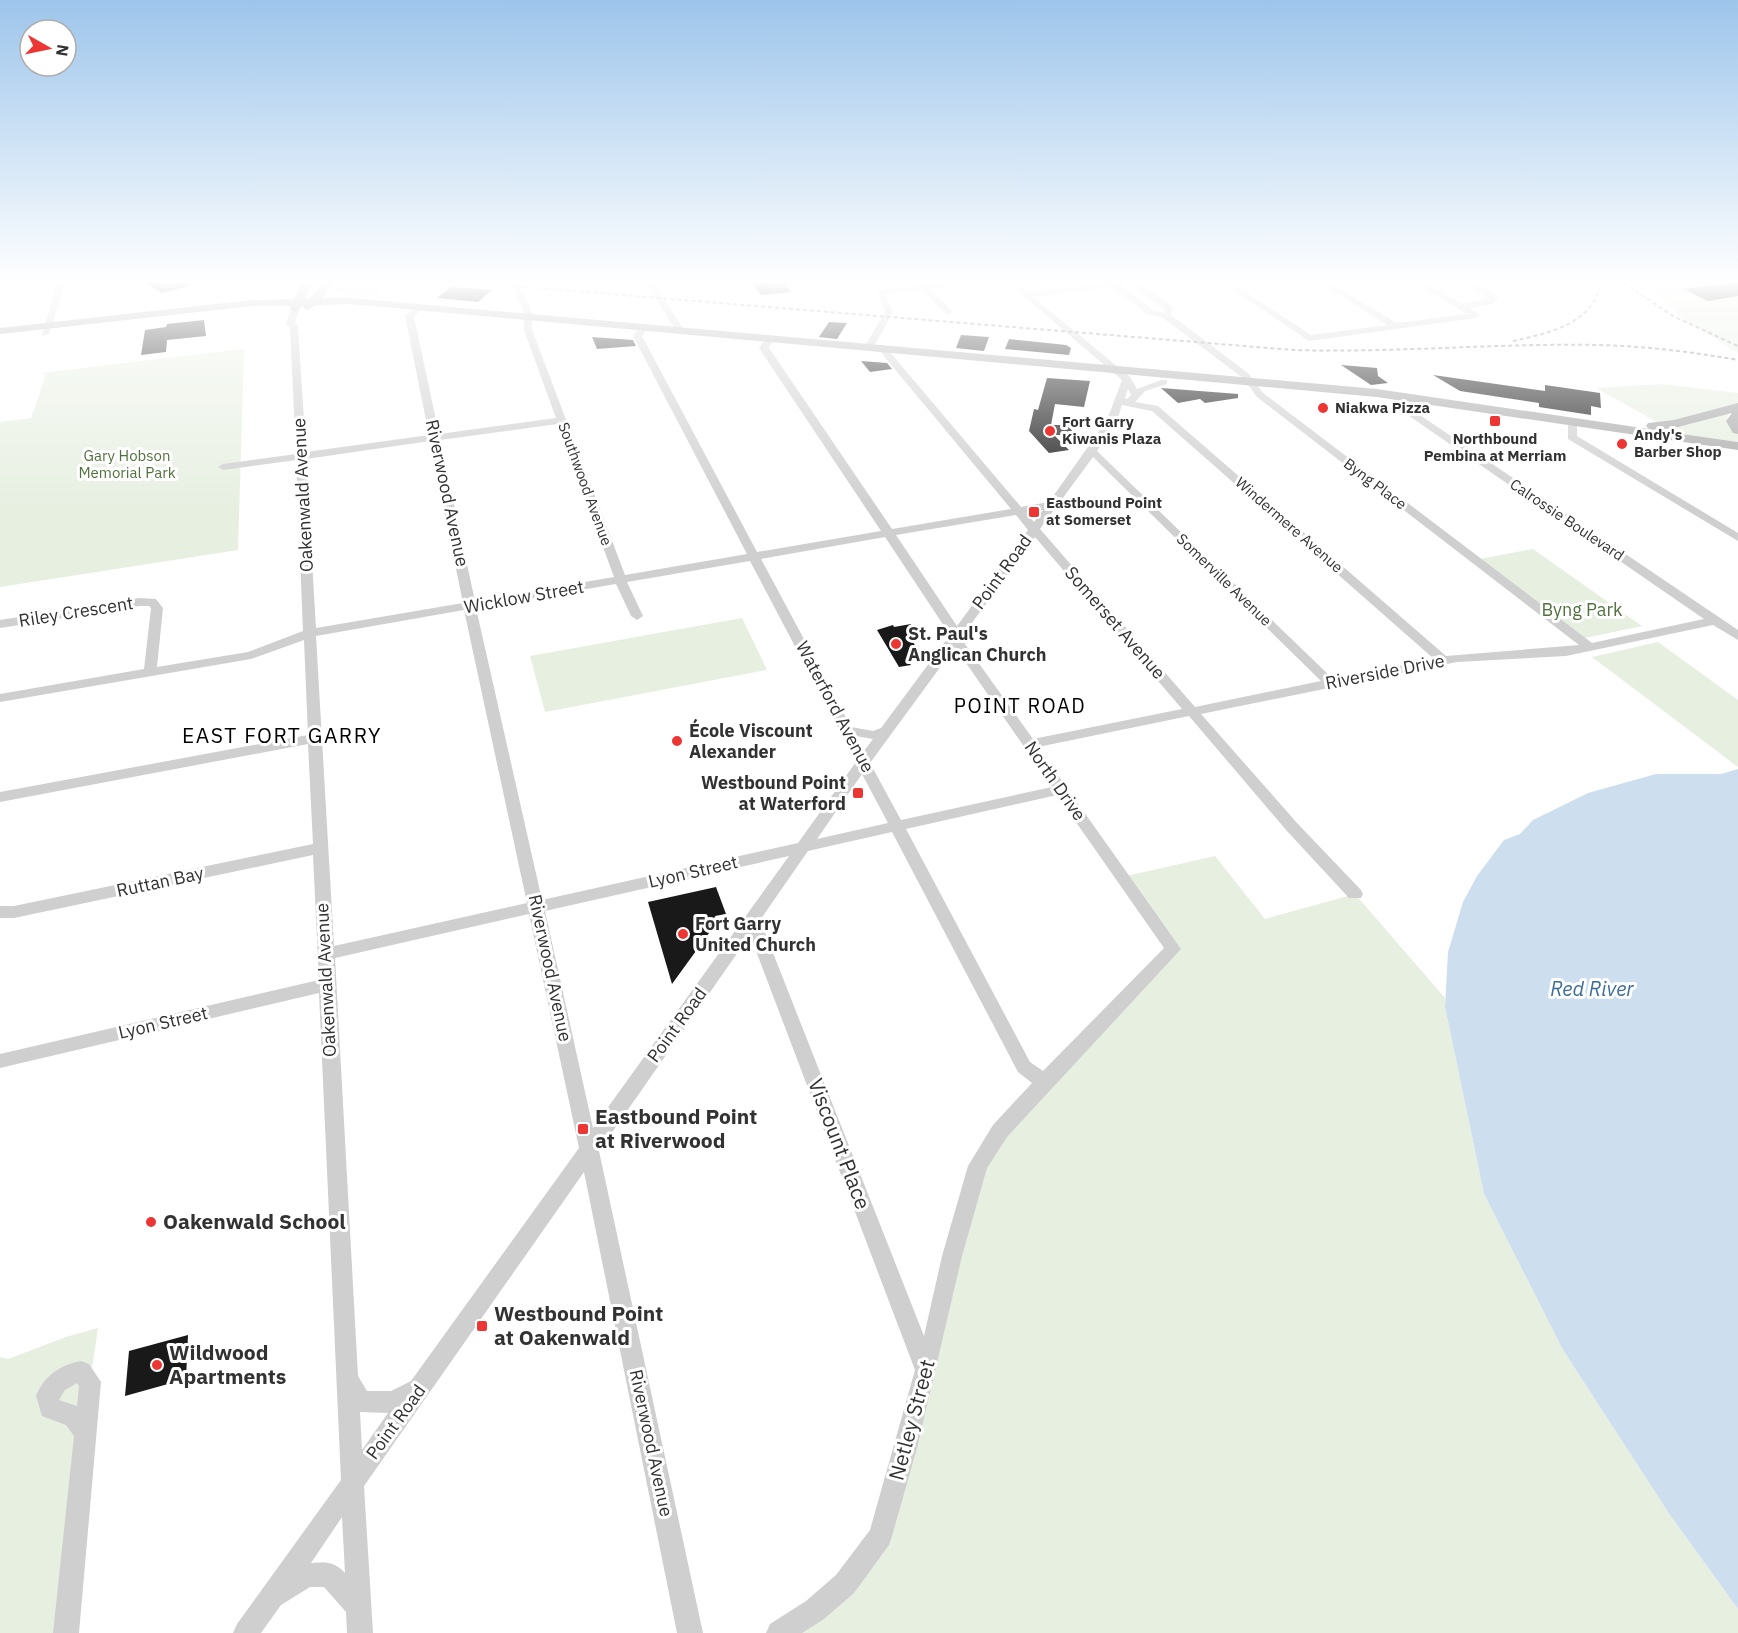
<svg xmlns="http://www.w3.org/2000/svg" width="1738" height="1633" font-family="'IBM Plex Sans',sans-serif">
	<rect width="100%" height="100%" fill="#fff"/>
	<g fill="#e7efe1">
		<polygon points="334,283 377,283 380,298 342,294 334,290"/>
		<polygon points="1645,283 1738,283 1738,353 1682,318"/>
		<polygon points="244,349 238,550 0,587 0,422 31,418 46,375 41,373"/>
		<polygon points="1662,384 1738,393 1738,404 1674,421 1657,422 1596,388"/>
		<polygon points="1729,413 1726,421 1738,434 1738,442 1652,430"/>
		<polygon points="1533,549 1642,626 1585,638 1480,559"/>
		<polygon points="742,618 767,670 545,712 530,656"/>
		<polygon points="1658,642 1738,700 1738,767 1592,657"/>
		<polygon points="1215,856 1265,919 1355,894 1445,998 1445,1007 1484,1194 1563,1350 1670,1515 1738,1609 1738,1633 779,1633 863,1561 978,1166 1173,949 1122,877"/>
		<polygon points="98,1328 90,1382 66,1633 0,1633 0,1357 8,1359 66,1337"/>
	</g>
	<polygon fill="#cddfef" points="1738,769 1738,1609 1670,1515 1563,1350 1484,1194 1445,1007 1448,952 1463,902 1477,876 1504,840 1520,834 1533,820 1588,793 1656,774 1721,774"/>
	<g fill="#191919">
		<polygon points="146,283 188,283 189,286 162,293"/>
		<polygon points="751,283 784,283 791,292 761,295"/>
		<polygon points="1730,283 1738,283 1738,296 1708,301 1683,289"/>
		<polygon points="451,287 492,290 478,302 437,298"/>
		<polygon points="204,320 206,336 167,340 166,352 141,355 145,330 166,327 167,324"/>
		<polygon points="829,322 847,323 837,339 819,337"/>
		<polygon points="961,335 989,337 984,351 956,348"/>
		<polygon points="592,337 633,340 636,346 597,349"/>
		<polygon points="1009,339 1066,345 1071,348 1069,355 1005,349"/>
		<polygon points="861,361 887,363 892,369 870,372"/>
		<polygon points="1341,365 1377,368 1378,376 1388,383 1371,385"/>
		<polygon points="1433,375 1545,391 1545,385 1600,393 1601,408 1591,406 1591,415 1539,407 1539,403 1460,391"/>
		<polygon points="1047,378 1090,381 1084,407 1055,404 1051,425 1067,425 1076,435 1054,435 1069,450 1049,453 1029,431 1034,409 1038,410"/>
		<polygon points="1161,388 1238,394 1238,398 1205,403 1200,399 1178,403"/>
		<polygon points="911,624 917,634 909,636 920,653 914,654 916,658 907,659 911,665 899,667 877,630 893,625 894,627"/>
		<polygon points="716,887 726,914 715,916 717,922 672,984 648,902"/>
		<polygon points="188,1335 186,1379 125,1396 129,1351"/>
	</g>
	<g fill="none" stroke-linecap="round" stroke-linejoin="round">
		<g fill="#cfcfcf" fill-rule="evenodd">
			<polygon points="57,283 65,283 49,334 42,336"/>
			<path d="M511,283H519L532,313V330L625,575L747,554L633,336L641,325L648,327L642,336L757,552L881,531L759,348L767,336L774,338L769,348L892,529L1011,509L878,349V345H884L1021,507L1049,502L1107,420L1122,380L1008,283H1016L1028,292L1105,283H1125L1121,285L1153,310L1164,313L1165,310L1130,283H1139L1173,307L1171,315L1249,374L1263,393L1592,643L1704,619L1402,411L1392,403L1395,393H1401L1402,402L1408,407L1738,630V640L1713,625L1566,656L1457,662L1201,714L1297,823L1361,890L1363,894L1361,898H1349L1287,831L1189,716L1038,747L1181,949L1007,1137L987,1168L962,1256L917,1448L892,1536L889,1545L854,1593L824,1619L802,1633H766L770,1624L806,1601L836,1575L870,1530L915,1370L750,935L599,1151L703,1633H677L584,1172L364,1486L373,1633H347L346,1612L324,1587H310L281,1605L261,1633H233L237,1624L341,1480L319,993L0,1068V1054L319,980L313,855L14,918H0V906H14L313,844L308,744L0,802V792L308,735L304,640L251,659L0,702V694L144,669L151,608L149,606H139L0,628V620L139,598L156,599L163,608L157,667L248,652L303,631L296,460L223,470L218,467L223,464L296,454L290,328L286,324L291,309L295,306L299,309L295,323L298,327L306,452L429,435L405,316L419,304L423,307L414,317L439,434L556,418L524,330V313ZM1112,287L1147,314L1163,318L1243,378L1257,397L1579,645L1446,656L1158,406L1135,402L1145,391L1167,384V380H1161L1137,389L1130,377L1033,297ZM1128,389L1131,395L1127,399L1125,398ZM1122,405L1152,411L1434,659L1333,679L1097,451L1117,420ZM558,424L614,577L475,601L440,440ZM430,441L463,603L316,628L306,459ZM1093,457L1321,681L1195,707L1040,529ZM1043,510L1034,522L1026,513ZM1016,515L1028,530L957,626L896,535ZM885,537L950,635L881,728L873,731L851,727L761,559ZM1035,537L1182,709L1033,739L965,644L963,635ZM750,561L856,762L798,843L542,900L476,608L616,584L631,616L637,620L643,616L627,582ZM464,610L527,903L334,946L316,636ZM955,647L1052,787L901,820L870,763ZM856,736L873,739L864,751ZM862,774L888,823L817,839ZM1057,795L1164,948L1043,1071L1030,1062L906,829ZM892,832L1018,1072L1032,1083L993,1125L968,1166L942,1256L924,1336L760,920L808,851ZM789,856L593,1128L545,911ZM529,914L579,1148L411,1381L391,1391H367L358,1376L335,958ZM360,1412L388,1413L362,1450ZM342,1517L345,1573C334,1561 326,1562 311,1563Z"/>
			<polygon points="646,283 654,283 684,330 683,332 677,332"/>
			<polygon points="915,283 964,283 930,289 951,310 952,312 948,315 921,290 885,294 893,312 873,348 867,348 865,346 885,312 877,290 917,285"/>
			<path d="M1223,283H1232L1311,335L1387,325L1321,283H1330L1397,323L1467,314L1416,283H1425L1463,304L1489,298L1465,283C1477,283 1491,288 1498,298L1493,304L1470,308L1480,315L1476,318L1309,341Z"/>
			<polygon points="1568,419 1577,421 1577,436 1738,533 1738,541 1568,439"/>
			<path d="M81,1361L89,1364L101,1382L79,1633H53L74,1436L66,1425L42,1416L36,1396C44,1376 60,1365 81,1361ZM77,1383L79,1386L77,1406L59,1400L65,1390Z"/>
		</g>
		<polygon fill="#aaa" fill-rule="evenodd" points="302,283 312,283 305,299 309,299 324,283 334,283 322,298 350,298 1377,389 1649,429 1646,426 1648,423 1674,420 1738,403 1738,434 1733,433 1726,421 1732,413 1674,428 1654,430 1738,442 1738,450 1377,397 350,304 316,305 308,310 304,309 302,305 299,311 295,312 289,309 291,306 252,306 0,334 0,328 252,300 294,299"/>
		<g stroke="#878787" stroke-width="2" stroke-dasharray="4 3" stroke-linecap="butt">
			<path d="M475,283L1293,350C1395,353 1496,343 1598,345C1645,346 1692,352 1738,360"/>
			<polyline points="1624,283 1673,316 1738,346"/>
			<path d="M1513,341C1549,333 1593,324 1601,283"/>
		</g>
	</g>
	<linearGradient id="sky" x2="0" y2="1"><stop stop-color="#9dc5eb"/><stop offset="0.55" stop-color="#fff"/><stop offset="1" stop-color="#fff" stop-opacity="0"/></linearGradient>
	<rect width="1738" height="511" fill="url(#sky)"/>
	<g fill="#eb3633" stroke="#fff" stroke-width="2">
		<circle cx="1323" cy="408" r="6"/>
		<rect x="1489" y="415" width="12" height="12" rx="3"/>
		<circle cx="1050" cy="431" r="6"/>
		<circle cx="1622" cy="444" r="6"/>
		<rect x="1028" y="506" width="12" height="12" rx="3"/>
		<circle cx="896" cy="644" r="6"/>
		<circle cx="677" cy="741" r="6"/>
		<rect x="852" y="787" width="12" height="12" rx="3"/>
		<circle cx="683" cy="934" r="6"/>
		<rect x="577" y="1123" width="12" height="12" rx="3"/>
		<circle cx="151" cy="1222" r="6"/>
		<rect x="476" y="1320" width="12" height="12" rx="3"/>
		<circle cx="157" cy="1365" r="6"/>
	</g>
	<g text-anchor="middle" stroke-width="6" stroke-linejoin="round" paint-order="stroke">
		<g font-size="15" font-weight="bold" fill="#323232" stroke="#fff" text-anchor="start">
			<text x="1335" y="413">Niakwa Pizza</text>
			<text x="1062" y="427">Fort Garry<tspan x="1062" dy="17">Kiwanis Plaza</tspan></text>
			<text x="1634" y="440">Andy's<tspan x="1634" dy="17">Barber Shop</tspan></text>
			<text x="1495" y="444" text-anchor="middle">Northbound<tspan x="1495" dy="17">Pembina at Merriam</tspan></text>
			<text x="1046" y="508">Eastbound Point<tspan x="1046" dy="17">at Somerset</tspan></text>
		</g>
		<g font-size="15" fill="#51713d" stroke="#fff">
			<text x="127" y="461">Gary Hobson<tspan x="127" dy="17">Memorial Park</tspan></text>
		</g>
		<g font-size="15" fill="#323232" stroke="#fff">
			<text transform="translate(585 484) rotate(70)" y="5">Southwood Avenue</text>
			<text transform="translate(1375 484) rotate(37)" y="5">Byng Place</text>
			<text transform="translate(1567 520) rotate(34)" y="5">Calrossie Boulevard</text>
			<text transform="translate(1289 525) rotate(41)" y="5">Windermere Avenue</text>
			<text transform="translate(1224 580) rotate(44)" y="5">Somerville Avenue</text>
		</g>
		<g font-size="18" fill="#323232" stroke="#fff">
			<text transform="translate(447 493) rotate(78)" y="6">Riverwood Avenue</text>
			<text transform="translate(303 495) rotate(-93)" y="6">Oakenwald Avenue</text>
			<text transform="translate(1002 572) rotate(-54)" y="6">Point Road</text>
			<text transform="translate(524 597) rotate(-10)" y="6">Wicklow Street</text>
			<text transform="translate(76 612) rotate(-9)" y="6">Riley Crescent</text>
			<text transform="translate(1115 623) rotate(49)" y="6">Somerset Avenue</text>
			<text transform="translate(1385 672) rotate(-11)" y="6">Riverside Drive</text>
			<text transform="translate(835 707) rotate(62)" y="6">Waterford Avenue</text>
			<text transform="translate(1055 781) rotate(55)" y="6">North Drive</text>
			<text transform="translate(693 872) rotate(-13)" y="6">Lyon Street</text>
			<text transform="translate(160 882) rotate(-12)" y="6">Ruttan Bay</text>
			<text transform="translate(550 968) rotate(78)" y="6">Riverwood Avenue</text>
			<text transform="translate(326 980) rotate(-93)" y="6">Oakenwald Avenue</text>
			<text transform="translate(163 1023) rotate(-13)" y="6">Lyon Street</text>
			<text transform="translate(677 1025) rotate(-54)" y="6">Point Road</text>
			<text transform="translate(396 1422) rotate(-54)" y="6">Point Road</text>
			<text transform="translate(651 1443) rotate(78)" y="6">Riverwood Avenue</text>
		</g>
		<g font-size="18" fill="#51713d" stroke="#fff">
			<text x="1582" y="616">Byng Park</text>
		</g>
		<g font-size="18" font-weight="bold" fill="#323232" stroke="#fff" text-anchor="start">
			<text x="908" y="640">St. Paul's<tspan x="908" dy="21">Anglican Church</tspan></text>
			<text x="689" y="737">École Viscount<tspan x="689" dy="21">Alexander</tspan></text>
			<text x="846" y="789" text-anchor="end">Westbound Point<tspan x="846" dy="21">at Waterford</tspan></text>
			<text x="695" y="930">Fort Garry<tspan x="695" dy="21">United Church</tspan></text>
		</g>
		<g font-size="20" letter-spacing="1.5" fill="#000" stroke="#fff">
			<text x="1020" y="713">POINT ROAD</text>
		</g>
		<g font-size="20" font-style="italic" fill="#3c6d99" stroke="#fff">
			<text x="1592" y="996">Red River</text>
		</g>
		<g font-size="21" letter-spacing="1.5" fill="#000" stroke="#fff">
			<text x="282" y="743">EAST FORT GARRY</text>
		</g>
		<g font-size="21" font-weight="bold" fill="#323232" stroke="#fff" text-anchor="start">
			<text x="595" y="1124">Eastbound Point<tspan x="595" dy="24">at Riverwood</tspan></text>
			<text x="163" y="1229">Oakenwald School</text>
			<text x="494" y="1321">Westbound Point<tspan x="494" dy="24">at Oakenwald</tspan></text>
			<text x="169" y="1360">Wildwood<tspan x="169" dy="24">Apartments</tspan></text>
		</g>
		<g font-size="21" fill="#323232" stroke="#fff">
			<text transform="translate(839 1144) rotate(69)" y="7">Viscount Place</text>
			<text transform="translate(912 1420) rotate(-75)" y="7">Netley Street</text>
		</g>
	</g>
	<g transform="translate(48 48) rotate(99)"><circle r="28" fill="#ffffff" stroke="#adadad" stroke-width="1.5"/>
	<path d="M0-4.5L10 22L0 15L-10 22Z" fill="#eb3633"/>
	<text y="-9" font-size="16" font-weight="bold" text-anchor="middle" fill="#323232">N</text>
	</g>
</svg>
